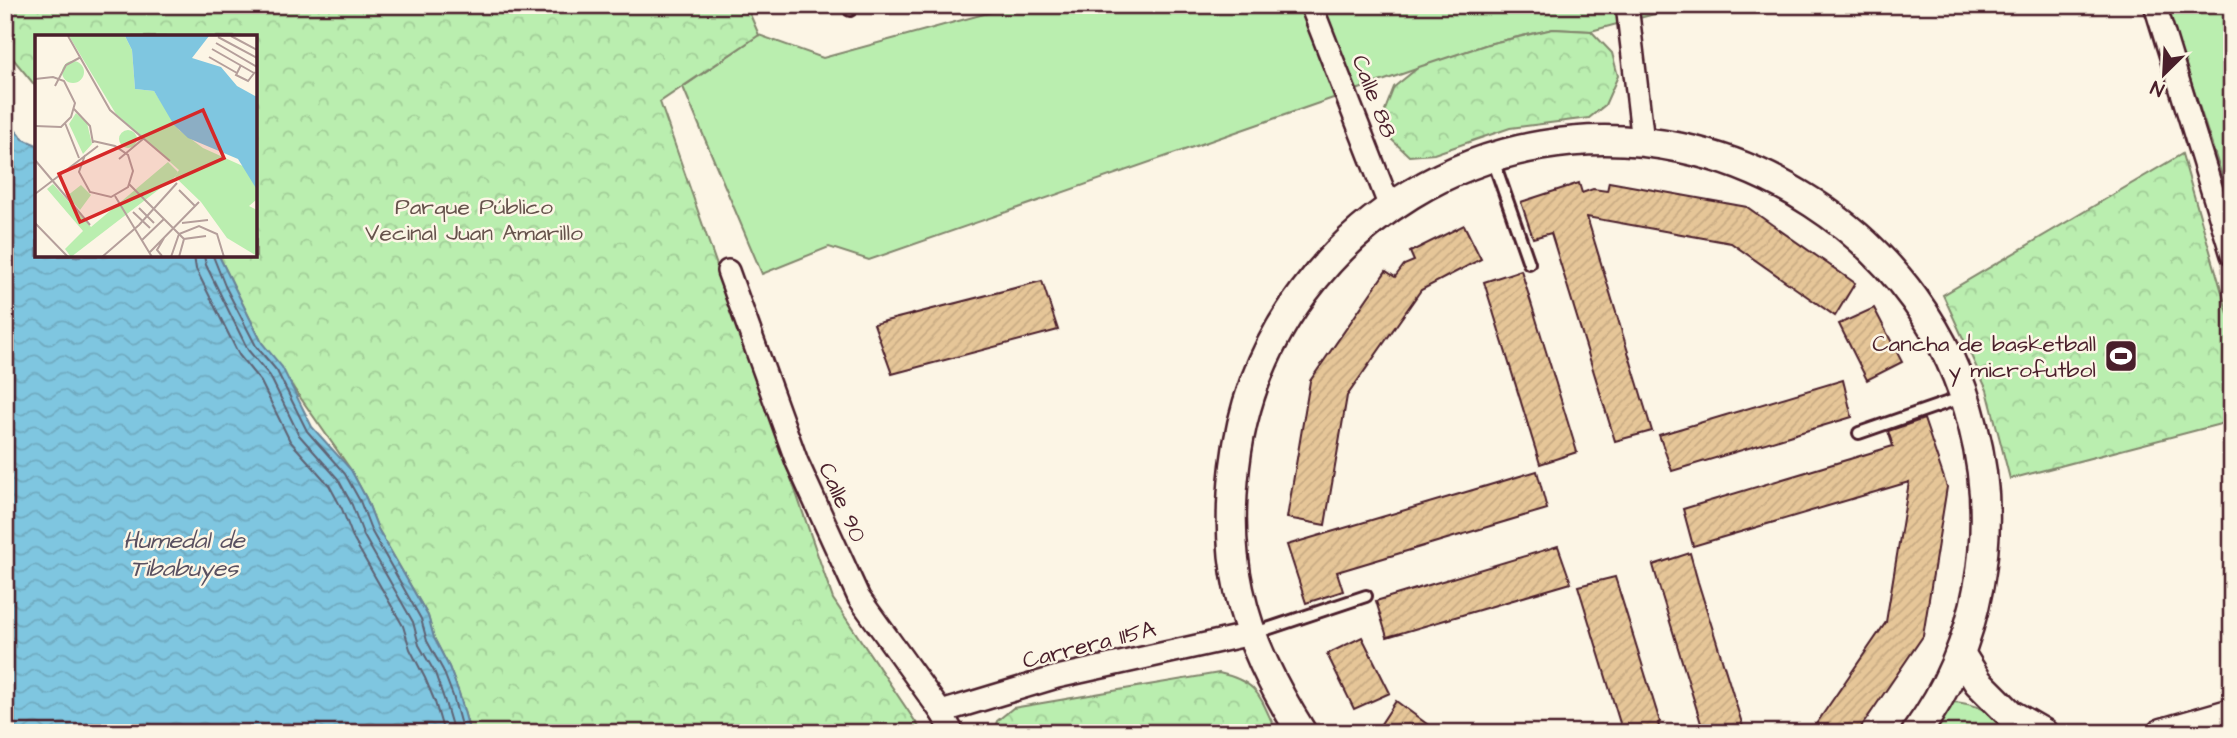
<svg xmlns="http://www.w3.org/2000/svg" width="2237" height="738" font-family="'Architects Daughter',sans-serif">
	<defs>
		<pattern id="forest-crowns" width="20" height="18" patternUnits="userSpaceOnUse" patternTransform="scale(1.75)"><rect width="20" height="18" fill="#baeeaf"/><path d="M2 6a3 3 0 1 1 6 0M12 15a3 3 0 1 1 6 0" fill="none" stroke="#a1cc97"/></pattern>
		<pattern id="water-waves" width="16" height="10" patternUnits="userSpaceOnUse" patternTransform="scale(1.75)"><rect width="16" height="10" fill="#7fc6e0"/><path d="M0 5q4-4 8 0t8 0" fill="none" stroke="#6faac0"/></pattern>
		<pattern id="building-hatch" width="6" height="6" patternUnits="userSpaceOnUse" patternTransform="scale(1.75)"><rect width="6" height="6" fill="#e6c698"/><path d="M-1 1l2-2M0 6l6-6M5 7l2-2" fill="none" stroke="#c7aa83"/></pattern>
	</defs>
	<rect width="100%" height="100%" fill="#fcf5e5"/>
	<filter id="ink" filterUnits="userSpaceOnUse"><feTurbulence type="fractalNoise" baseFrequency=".0143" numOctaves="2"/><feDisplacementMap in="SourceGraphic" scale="14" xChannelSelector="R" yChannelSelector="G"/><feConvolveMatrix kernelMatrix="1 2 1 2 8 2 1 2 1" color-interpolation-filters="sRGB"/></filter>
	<g filter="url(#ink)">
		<g fill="#baeeaf" stroke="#82866d" stroke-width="2">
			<polygon points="1017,5 1688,5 1591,31 1553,29 1488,44 869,260 829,247 762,274 683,87 759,35 823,58"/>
			<polygon points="2166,5 2232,5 2232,206"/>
			<path d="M1949,702C1979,702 1996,715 2019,733H1935Z"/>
		</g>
		<g fill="url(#forest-crowns)" stroke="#82866d" stroke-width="2">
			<polygon points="5,5 746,5 759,35 660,102 833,599 923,733 470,733 459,693 449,667 434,638 428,616 378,529 366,498 351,470 262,343 219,256 256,256 256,37 37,37 37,88 5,49"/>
			<polygon points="1553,29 1591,31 1612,53 1618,76 1605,105 1589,118 1510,128 1434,154 1409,156 1390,138 1385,110 1394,87 1419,67 1488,44"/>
			<polygon points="2182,154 2232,327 2232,421 2010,479 1987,390 1943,295"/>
			<path d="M1219,673C1260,682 1260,698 1277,733H993L997,721L1013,708Z"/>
		</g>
		<polygon fill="url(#water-waves)" stroke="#6a8398" stroke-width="2" points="5,118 23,139 37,145 37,256 219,256 262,343 282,367 312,427 351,470 366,498 378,529 428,616 434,638 449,667 459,693 470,733 5,733"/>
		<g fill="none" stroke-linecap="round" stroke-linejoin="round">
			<g stroke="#5f6273" stroke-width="2">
				<polyline points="194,256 196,269 239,355 261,382 290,441 329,485 342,509 354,540 403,626 410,649 425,678 435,702 444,733"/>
				<polyline points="204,256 206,265 248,350 270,376 299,435 338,479 352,505 364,536 413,622 419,645 435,673 444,699 454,733"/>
				<polyline points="213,256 225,286 256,346 277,371 307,431 345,474 360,501 372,532 421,619 427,641 443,670 453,696 463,733"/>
			</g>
		</g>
		<g fill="url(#building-hatch)" stroke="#4a1f2b" stroke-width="2">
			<polygon points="1609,182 1747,207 1855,283 1835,316 1731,243 1587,217 1652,431 1615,441 1551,233 1533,238 1521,202 1579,183 1582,193 1593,189 1607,191"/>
			<polygon points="1464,225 1481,259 1421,290 1347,396 1325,525 1287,518 1310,381 1386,271 1395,277 1404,265 1414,261 1410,252"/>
			<polygon points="1521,270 1577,452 1540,464 1484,282"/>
			<polygon points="1042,281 1058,330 892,374 874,324"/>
			<polygon points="1874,308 1902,362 1867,380 1839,324"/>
			<polygon points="1843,380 1852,417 1672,471 1659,435"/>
			<polygon points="1924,419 1947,487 1923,636 1857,733 1810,733 1886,622 1909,482 1693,546 1683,509 1893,446 1888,431"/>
			<polygon points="1537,471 1547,509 1337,572 1343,591 1306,603 1287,545"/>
			<polygon points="1558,546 1571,583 1387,637 1376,601"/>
			<polygon points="1690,553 1698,582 1745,733 1704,733 1659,586 1653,565"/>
			<polygon points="1615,577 1660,722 1658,723 1661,733 1623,733 1578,586"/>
			<polygon points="1362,637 1390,693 1354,709 1327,654"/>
			<polygon points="1396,701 1439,733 1375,733"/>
		</g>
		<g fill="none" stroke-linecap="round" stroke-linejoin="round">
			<defs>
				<g id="lane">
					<polyline points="848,5 850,10"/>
					<polyline points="1493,160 1529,263"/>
					<polyline points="1859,433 1963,397"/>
					<polyline points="1252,634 1366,596"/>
				</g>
				<g id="street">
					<polyline points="1311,5 1390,207"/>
					<polyline points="1627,5 1643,142"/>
					<polyline points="2155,5 2232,255"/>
					<polyline points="728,271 797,462 859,598 941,712 953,733"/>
					<polyline points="941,712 1057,677 1251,634"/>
				</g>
				<g id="secondary">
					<polyline points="1961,655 1978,682 2010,714 2043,733"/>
					<path d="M1302,733C1274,688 1250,642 1239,590C1230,549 1230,508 1235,466C1242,403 1266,343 1304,292C1424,130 1646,93 1813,203C1892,254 1951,334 1973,426C2000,530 1980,646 1916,733"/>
					<polyline points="2162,733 2232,713"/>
				</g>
			</defs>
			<use href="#lane" stroke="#4a1f2b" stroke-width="16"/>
			<use href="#street" stroke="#4a1f2b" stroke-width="26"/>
			<use href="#secondary" stroke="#4a1f2b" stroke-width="33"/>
			<use href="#lane" stroke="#fcf5e5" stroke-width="10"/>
			<use href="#street" stroke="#fcf5e5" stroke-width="21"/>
			<use href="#secondary" stroke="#fcf5e5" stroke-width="28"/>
		</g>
	</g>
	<defs>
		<symbol id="stadium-square" viewBox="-11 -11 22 22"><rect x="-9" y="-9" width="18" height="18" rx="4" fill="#4a1f2b" stroke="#fcf5e5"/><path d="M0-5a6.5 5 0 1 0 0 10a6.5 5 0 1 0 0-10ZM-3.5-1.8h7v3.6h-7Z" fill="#fff"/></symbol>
	</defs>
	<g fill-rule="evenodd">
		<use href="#stadium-square" x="2102" y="337" width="38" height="38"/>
	</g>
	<g text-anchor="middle" stroke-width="5" stroke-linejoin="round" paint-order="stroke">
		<g font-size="23" fill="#4a1f2b" stroke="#fcf5e5">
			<text transform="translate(1375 96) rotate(69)" y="8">Calle 88</text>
			<text transform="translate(843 502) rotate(66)" y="8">Calle 90</text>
			<text transform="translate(1089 644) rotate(-14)" y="8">Carrera 115A</text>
		</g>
		<g font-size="23" fill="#66534c" stroke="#fcf5e5">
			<text x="474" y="214">Parque Público<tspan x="474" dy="26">Vecinal Juan Amarillo</tspan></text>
		</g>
		<g font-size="23" fill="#4a1f2b" stroke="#fcf5e5" text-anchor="end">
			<text x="2096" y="351">Cancha de basketball<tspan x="2096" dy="26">y microfutbol</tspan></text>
		</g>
		<g font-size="24" font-style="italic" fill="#5a5161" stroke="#fcf5e5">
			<text x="184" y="548">Humedal de<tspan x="184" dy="28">Tibabuyes</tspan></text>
		</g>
	</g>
	<g transform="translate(35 35)">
		<rect width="222" height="222" fill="#fcf5e5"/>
		<path d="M133,127L143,137L140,142L36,222L30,214L48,196L12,154L18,149L56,192Z" fill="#baeeaf"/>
		<path d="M34,1H90L97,15L100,54L119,56L144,95L168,113L210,132L222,155V164L214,171L222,175V221L192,203L166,167L140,142L144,135L81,79ZM27 37a11 11 0 1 1 22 0a11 11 0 1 1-22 0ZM41,78L52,88L57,109L48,119L34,89ZM84 104a9 9 0 1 1 18 0a9 9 0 1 1-18 0ZM46,150L56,160L45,175L32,161Z" fill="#baeeaf"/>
		<path d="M90,1H174L157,23L186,32L202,51L222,62V155L203,124L153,103L139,90L119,56L100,54L97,15Z" fill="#7fc6e0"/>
		<path fill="none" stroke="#b59f9b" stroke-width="2" d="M33,1L75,75L135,126M196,1L222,15M183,2L222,23M181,8L222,32M177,14L219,38M174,22L202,38M206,30L201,40L213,46L220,37M0,44L18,42L29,46L40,68L36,82L26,92L0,91M20,51L31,30L46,22M39,74L55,91L58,108M30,88L44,123M50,120L44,137L55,157L76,162L93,152L98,136L93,120L80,111L58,106M84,124L108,104M0,125L55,190M94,149L149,204M144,155L160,171M0,159L63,111M80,161L117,222M104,173L119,188M98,177L115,193M0,188L33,222M147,188L173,185M107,205L129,184M115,217L164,167M127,221L122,215L129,203M67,222L104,190L142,148M136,222L144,199L164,191L182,199L189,222M144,222L149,204L171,201"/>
		<path fill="#d62828" fill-opacity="0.15" stroke="#d62828" stroke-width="3.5" d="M168,75L189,123L45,187L24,139Z"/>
		<rect width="222" height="222" fill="none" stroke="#4a1f2b" stroke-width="3.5"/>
	</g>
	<rect width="2237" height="738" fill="none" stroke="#fcf5e5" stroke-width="28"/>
	<rect x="14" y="14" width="2209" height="710" fill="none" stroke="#4a1f2b" stroke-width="2.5" filter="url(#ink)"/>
	<g transform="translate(2164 74) rotate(204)" stroke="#fcf5e5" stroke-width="5" paint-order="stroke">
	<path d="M0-5L12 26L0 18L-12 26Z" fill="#4a1f2b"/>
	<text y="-10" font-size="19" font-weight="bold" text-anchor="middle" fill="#4a1f2b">N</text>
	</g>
</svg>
